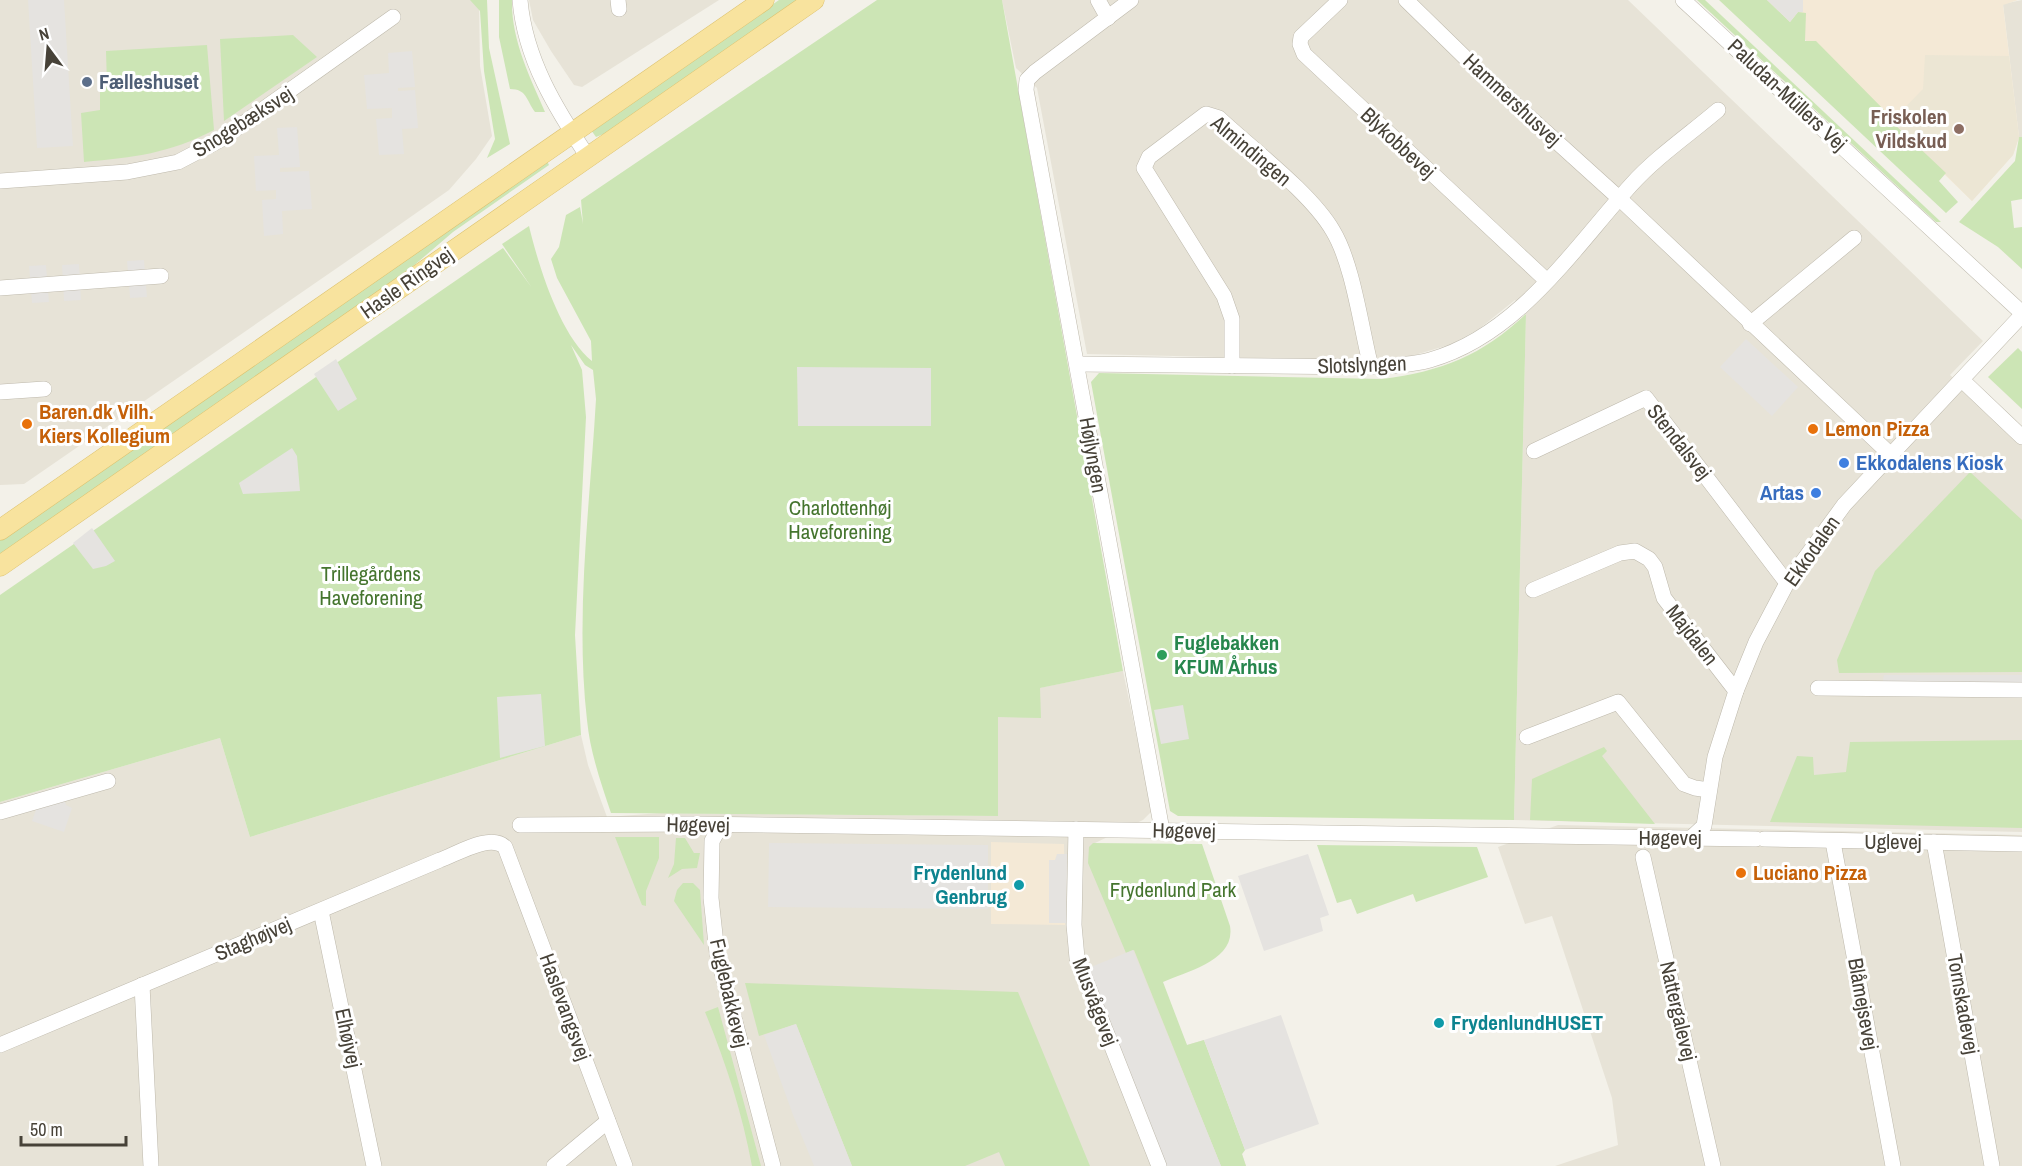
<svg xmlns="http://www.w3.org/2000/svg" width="2022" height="1166" font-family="'Archivo Narrow',sans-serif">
	<rect width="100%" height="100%" fill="#f3f1e9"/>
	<g fill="#e7e3d7">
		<polygon points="0,0 479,0 480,66 492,136 476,159 449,190 382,237 24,484 0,485"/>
		<polygon points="529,0 719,0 582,87 574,85 551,51 533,20"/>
		<polygon points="1002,0 1628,0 1983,341 1950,375 2022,444 2022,832 1514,820 1526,314 1515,300 1479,329 1452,344 1408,357 1354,360 1087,354 1037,88 1016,68"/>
		<polygon points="2022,0 2022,137 2019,137 2003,4"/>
		<polygon points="1123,671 1152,811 1143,820 1095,843 1187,1045 1204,1040 1245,1150 1242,1154 1246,1166 0,1166 0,802 220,738 250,837 581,735 588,765 607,817 661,813 998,816 998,717 1040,717 1039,688"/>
		<polygon points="1558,825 2022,835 2022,1166 1555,1166 1618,1145 1612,1098 1552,916 1525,924 1498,847"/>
	</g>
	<g fill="#f4e9d6">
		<polygon points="1764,0 2018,0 2003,5 2019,137 2013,155 1972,201"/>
		<polygon points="991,842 1064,844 1065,925 991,924"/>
	</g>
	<polygon fill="#ece6d4" points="1925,55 2009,56 2019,137 2013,155 1972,201 1892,121 1923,89"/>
	<g fill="#cce5b5">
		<polygon points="470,0 487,0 489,48 510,144 487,158 495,139 484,71 480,11"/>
		<path d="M499,0H512C511,40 530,77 545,112H535C526,100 527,89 510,89L499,37Z"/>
		<polygon points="779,0 799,0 609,132 596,137 591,130"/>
		<path d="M877,0H1002L1123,671L1040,688L1041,718L998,717V816L611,813C601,783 590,752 587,720C575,614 590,505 596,399L593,370L585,365L571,345L582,370L586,417L575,635L581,735L250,837L220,738L0,802V595L503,248L532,288L502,244L529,226C538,264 560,336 592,361L591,341L557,278L551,259L559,247L566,215L580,207L583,224L581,200Z"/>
		<polygon points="1697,0 1705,0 1941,222 1936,222 1925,212"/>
		<polygon points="1719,0 1767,0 1790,22 1798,12 1806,13 1805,41 1816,41 1894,120 1892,122 1946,173 1939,181 1958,202 1946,213"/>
		<polygon points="293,35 317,57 224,121 220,39"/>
		<path d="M207,45L214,130C168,154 135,157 84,162L81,113L100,110V86L107,84L106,51Z"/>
		<polygon points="2019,137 2022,137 2022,199 2011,201 2014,228 2022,227 2022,269 1998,247 1959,222 2015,161"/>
		<polygon points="547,161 549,165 453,232 404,274 0,556 0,540"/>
		<path d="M1526,314L1514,820L1178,816L1170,811L1091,382L1099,373L1382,379C1443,371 1481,356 1526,314Z"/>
		<polygon points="2018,348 2022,352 2022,409 1988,377"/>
		<polygon points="1970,472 2022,520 2022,672 1839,673 1837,660 1875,571"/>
		<polygon points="2022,740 2022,828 1770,822 1797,756 1813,757 1814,775 1846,772 1850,742"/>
		<polygon points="1604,747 1607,751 1602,756 1655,824 1530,820 1532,779"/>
		<polygon points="615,837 659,837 659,858 646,891 646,906 642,905"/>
		<polygon points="676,838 685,838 694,853 700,853 697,868 682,869 668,878 674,864"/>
		<path d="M1093,843L1202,844L1230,926C1236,961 1186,971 1163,982L1187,1045L1204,1040L1245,1150L1242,1154L1246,1166H1221L1134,950L1126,953L1088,863L1089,847Z"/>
		<polygon points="1317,845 1477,847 1488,877 1416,902 1413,894 1357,914 1351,899 1337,903"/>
		<polygon points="683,883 693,883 700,890 704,945 674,901 677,890"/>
		<polygon points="745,983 1018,992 1090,1166 1005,1166 999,1152 965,1166 852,1166 796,1024 759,1036"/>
		<path d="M718,1007L761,1166H752C742,1112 726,1063 705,1012Z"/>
	</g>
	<g fill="#e5e3e0">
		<polygon points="28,0 64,0 73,146 37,148"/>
		<polygon points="1767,0 1803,0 1803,12 1798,12 1790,22"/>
		<polygon points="412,51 415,87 398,88 398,91 415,90 418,128 402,129 404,154 379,155 376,119 392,118 392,108 367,109 364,75 389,73 388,53"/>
		<polygon points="297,127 300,167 280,168 280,172 309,171 312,209 282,211 283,234 264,236 262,200 276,199 276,190 256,191 254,156 279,155 277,128"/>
		<polygon points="144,260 147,297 130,298 127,261"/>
		<polygon points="79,264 81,300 64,301 62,265"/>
		<polygon points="46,265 49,302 32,303 29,266"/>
		<polygon points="1746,339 1798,387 1772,416 1720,367"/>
		<polygon points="336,359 357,399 338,411 314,374"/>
		<polygon points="797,367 931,368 931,426 798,426"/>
		<polygon points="292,448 297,456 300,491 243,494 239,483"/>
		<polygon points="92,528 115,561 106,566 93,569 73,543"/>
		<polygon points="1884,675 2022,675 2022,685 1882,684"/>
		<polygon points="541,694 545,746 500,758 497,697"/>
		<polygon points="1183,705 1189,739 1161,744 1154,710"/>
		<polygon points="64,799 66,805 72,808 64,832 32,821 37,807"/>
		<polygon points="769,843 988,845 988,909 768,907"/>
		<polygon points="1057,854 1067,854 1066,923 1049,923 1049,860 1055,860"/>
		<polygon points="1308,854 1329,915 1320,918 1323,931 1264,951 1238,876"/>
		<polygon points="1133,950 1221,1166 1154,1166 1076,973"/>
		<polygon points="1281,1015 1319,1124 1245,1150 1204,1040"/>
		<polygon points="796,1024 852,1166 814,1166 793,1115 764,1035"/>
	</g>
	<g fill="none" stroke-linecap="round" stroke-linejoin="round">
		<defs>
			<g id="minor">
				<path d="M520,0C525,59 556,109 588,157"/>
				<polyline points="618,0 619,9"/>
				<polyline points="1098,0 1108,18"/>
				<polyline points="1131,0 1035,72 1027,80 1026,90 1162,830"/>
				<polyline points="1340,0 1301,37 1300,44 1304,54 1546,280"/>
				<polyline points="1406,0 1485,77 1620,199 1892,456"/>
				<polyline points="1683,0 2022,313"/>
				<polyline points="0,181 127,172 178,162 220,140 393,17"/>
				<polyline points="0,288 161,276"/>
				<polyline points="1750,324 1854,238"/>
				<path d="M1077,364L1371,367C1391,366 1411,365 1430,360C1518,335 1573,249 1631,185C1656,157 1690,134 1718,110"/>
				<path d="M1232,366V319L1224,296L1144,168L1149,157L1206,114L1219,118C1252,149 1311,193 1333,231C1353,264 1361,328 1371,367"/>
				<polyline points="1962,380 2022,437"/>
				<polyline points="0,392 44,389"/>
				<polyline points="1534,451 1646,398 1787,583"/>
				<polyline points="1533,590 1620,553 1635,551 1649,559 1655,567 1664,598 1736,691"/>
				<polyline points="1818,688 2022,690"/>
				<polyline points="1527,737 1618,702 1684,784 1695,788 1709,790"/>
				<polyline points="0,812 108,781"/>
				<polyline points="520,825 691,824 1756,839"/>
				<polyline points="730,825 717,832 712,841 711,898 717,953 773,1166"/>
				<polyline points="1076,829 1074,925 1077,958 1159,1166"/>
				<polyline points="1691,838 1704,826 1715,757 1736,691 1756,642 1787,583 1844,505 2022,315"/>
				<polyline points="1764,839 2022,844"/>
				<polyline points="1833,842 1893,1166"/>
				<polyline points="1934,842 1992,1166"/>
				<polyline points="1643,857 1713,1166"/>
				<polyline points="321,911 374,1166"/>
				<polyline points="142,985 151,1166"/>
				<path d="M0,1045L440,860C457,854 490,833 505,847L625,1166"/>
				<polyline points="554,1166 608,1121"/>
			</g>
			<g id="major">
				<polyline points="0,530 764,0"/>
				<polyline points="0,566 814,0"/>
			</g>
		</defs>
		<use href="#minor" stroke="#beb9ac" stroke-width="16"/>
		<use href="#major" stroke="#dcc16e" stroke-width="21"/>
		<use href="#minor" stroke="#fff" stroke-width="15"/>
		<use href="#major" stroke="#f8e39e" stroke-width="20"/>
	</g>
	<circle fill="#5c6f8a" stroke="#fff" stroke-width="2" cx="87" cy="82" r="6"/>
	<circle fill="#8d6e63" stroke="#fff" stroke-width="2" cx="1959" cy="129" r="6"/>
	<g fill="#e8710a" stroke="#fff" stroke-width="2">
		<circle cx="27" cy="424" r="6"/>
		<circle cx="1813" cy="429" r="6"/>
		<circle cx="1741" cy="873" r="6"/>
	</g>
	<g fill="#3f7fe0" stroke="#fff" stroke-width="2">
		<circle cx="1844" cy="463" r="6"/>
		<circle cx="1816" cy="493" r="6"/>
	</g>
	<circle fill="#2e9e5b" stroke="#fff" stroke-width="2" cx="1162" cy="655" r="6"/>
	<g fill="#0f9aa8" stroke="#fff" stroke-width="2">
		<circle cx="1019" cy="885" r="6"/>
		<circle cx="1439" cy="1023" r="6"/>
	</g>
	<g text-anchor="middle" stroke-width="6" stroke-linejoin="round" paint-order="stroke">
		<g font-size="21" font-weight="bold" fill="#4e5e75" stroke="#fff" text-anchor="start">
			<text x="99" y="89">Fælleshuset</text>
		</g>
		<g font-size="21" fill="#474238" stroke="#fff">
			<text transform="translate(1787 95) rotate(43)" y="7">Paludan-Müllers Vej</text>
			<text transform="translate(1512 100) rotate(43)" y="7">Hammershusvej</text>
			<text transform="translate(243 122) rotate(-32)" y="7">Snogebæksvej</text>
			<text transform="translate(1398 143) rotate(43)" y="7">Blykobbevej</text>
			<text transform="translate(1251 151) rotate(40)" y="7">Almindingen</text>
			<text transform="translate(407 283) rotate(-35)" y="7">Hasle Ringvej</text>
			<text transform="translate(1362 365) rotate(-2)" y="7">Slotslyngen</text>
			<text transform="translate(1679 442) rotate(52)" y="7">Stendalsvej</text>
			<text transform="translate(1093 455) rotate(80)" y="7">Højlyngen</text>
			<text transform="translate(1812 551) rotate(-55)" y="7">Ekkodalen</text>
			<text transform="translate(1692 635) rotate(52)" y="7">Majdalen</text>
			<text transform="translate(698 825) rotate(1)" y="7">Høgevej</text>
			<text transform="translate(1184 831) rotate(1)" y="7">Høgevej</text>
			<text x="1670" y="845">Høgevej</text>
			<text x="1893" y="849">Uglevej</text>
			<text transform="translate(253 939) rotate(-23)" y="7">Staghøjvej</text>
			<text transform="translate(729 993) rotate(77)" y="7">Fuglebakkevej</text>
			<text transform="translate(1095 1002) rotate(69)" y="7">Musvågevej</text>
			<text transform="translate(1863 1004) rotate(80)" y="7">Blåmejsevej</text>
			<text transform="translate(1963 1004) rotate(80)" y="7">Tornskadevej</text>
			<text transform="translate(565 1007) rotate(70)" y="7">Haslevangsvej</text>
			<text transform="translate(1678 1011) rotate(77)" y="7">Nattergalevej</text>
			<text transform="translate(348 1038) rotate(78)" y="7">Elhøjvej</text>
		</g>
		<g font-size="21" font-weight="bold" fill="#785e54" stroke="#fff" text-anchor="end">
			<text x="1947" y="124">Friskolen<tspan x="1947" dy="24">Vildskud</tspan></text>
		</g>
		<g font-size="21" font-weight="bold" fill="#c56008" stroke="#fff" text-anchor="start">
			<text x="39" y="419">Baren.dk Vilh.<tspan x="39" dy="24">Kiers Kollegium</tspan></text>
			<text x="1825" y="436">Lemon Pizza</text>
			<text x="1753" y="880">Luciano Pizza</text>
		</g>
		<g font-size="21" font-weight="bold" fill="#366cbe" stroke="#fff" text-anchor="start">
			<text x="1856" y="470">Ekkodalens Kiosk</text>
			<text x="1804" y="500" text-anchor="end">Artas</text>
		</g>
		<g font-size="21" fill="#45752e" stroke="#fff">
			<text x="840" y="515">Charlottenhøj<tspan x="840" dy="24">Haveforening</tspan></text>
			<text x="371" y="581">Trillegårdens<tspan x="371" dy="24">Haveforening</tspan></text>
			<text x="1173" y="897">Frydenlund Park</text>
		</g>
		<g font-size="21" font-weight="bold" fill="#27864d" stroke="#fff" text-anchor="start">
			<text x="1174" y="650">Fuglebakken<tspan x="1174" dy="24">KFUM Århus</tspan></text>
		</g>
		<g font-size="21" font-weight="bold" fill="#0d838f" stroke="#fff" text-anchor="end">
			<text x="1007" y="880">Frydenlund<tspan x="1007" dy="24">Genbrug</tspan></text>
			<text x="1451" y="1030" text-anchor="start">FrydenlundHUSET</text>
		</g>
	</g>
	<g transform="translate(48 48) rotate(344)" stroke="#ffffff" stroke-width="4.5" paint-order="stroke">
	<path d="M0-4.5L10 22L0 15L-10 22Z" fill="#474238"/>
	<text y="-9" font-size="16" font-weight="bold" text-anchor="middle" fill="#474238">N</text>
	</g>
	<path d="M21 1136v9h105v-9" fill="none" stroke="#474238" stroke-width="3"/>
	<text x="30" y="1136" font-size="18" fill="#474238" stroke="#ffffff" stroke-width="4.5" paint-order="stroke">50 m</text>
</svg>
